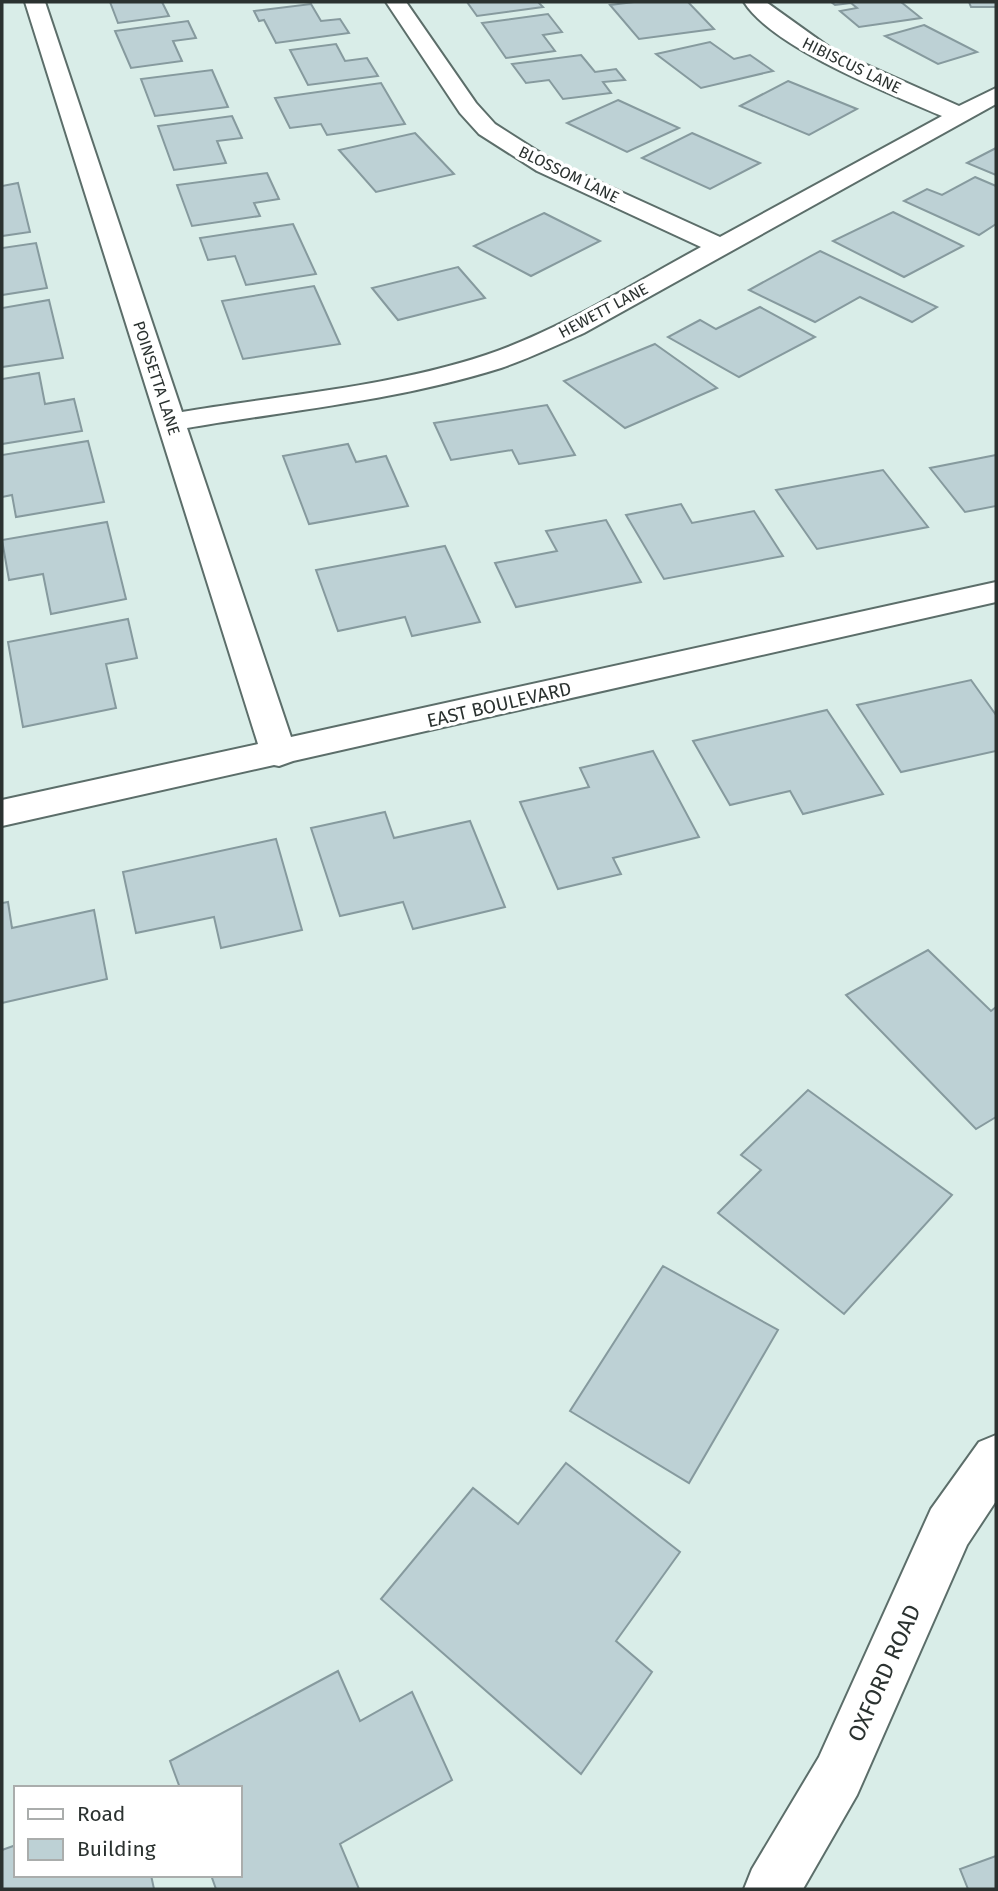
<svg xmlns="http://www.w3.org/2000/svg" width="998" height="1891" font-family="'Fira Sans',sans-serif">
	<rect width="100%" height="100%" fill="#d9ede8"/>
	<g fill="#bdd1d5" stroke="#869a9e" stroke-width="2">
		<polygon points="110,2 162,2 169,16 118,23"/>
		<polygon points="467,2 538,2 543,7 477,16"/>
		<polygon points="634,2 688,2 714,29 639,39 610,5"/>
		<polygon points="831,2 901,2 921,18 859,27 840,11 857,8 851,3 835,5"/>
		<polygon points="969,2 996,2 996,7 971,7"/>
		<polygon points="311,4 321,21 340,19 349,33 276,43 264,20 259,21 254,11"/>
		<polygon points="548,14 562,32 543,35 555,51 506,58 482,23"/>
		<polygon points="188,21 196,38 173,41 182,61 131,68 115,31"/>
		<polygon points="924,25 977,52 938,64 885,36"/>
		<polygon points="710,42 734,59 750,55 773,71 701,88 656,54"/>
		<polygon points="336,44 345,61 367,58 378,76 308,85 290,50"/>
		<polygon points="581,55 595,72 616,69 625,80 603,82 611,93 563,99 549,80 526,83 512,64"/>
		<polygon points="212,70 228,107 155,116 141,79"/>
		<polygon points="788,81 857,109 809,135 740,106"/>
		<polygon points="381,83 405,124 327,135 321,124 290,128 275,98"/>
		<polygon points="618,100 679,128 627,152 567,123"/>
		<polygon points="232,116 242,138 217,141 226,163 174,170 158,126"/>
		<polygon points="415,133 454,174 376,192 339,150"/>
		<polygon points="692,133 760,163 710,189 642,158"/>
		<polygon points="996,148 996,175 967,163"/>
		<polygon points="267,173 279,199 254,203 260,216 192,226 177,185"/>
		<polygon points="975,177 996,186 996,224 979,235 904,201 927,189 942,195"/>
		<polygon points="18,183 30,232 2,236 2,186"/>
		<polygon points="893,212 963,246 904,277 833,241"/>
		<polygon points="544,213 600,241 531,276 474,246"/>
		<polygon points="293,224 316,274 246,285 235,256 208,260 200,238"/>
		<polygon points="36,243 47,288 2,295 2,248"/>
		<polygon points="820,251 937,307 912,322 860,297 815,322 749,290"/>
		<polygon points="458,267 485,298 398,320 372,288"/>
		<polygon points="314,286 340,344 243,359 222,301"/>
		<polygon points="49,300 63,358 2,367 2,308"/>
		<polygon points="760,307 815,337 739,377 668,337 700,320 716,329"/>
		<polygon points="655,344 717,388 625,428 564,381"/>
		<polygon points="39,373 45,404 74,399 82,431 2,444 2,379"/>
		<polygon points="547,405 575,455 519,464 512,450 451,460 434,423"/>
		<polygon points="88,441 104,502 16,517 12,495 2,497 2,455"/>
		<polygon points="348,444 356,462 386,456 408,506 309,524 283,456"/>
		<polygon points="996,455 996,506 965,512 930,468"/>
		<polygon points="883,470 928,527 817,549 776,490"/>
		<polygon points="681,504 692,523 754,511 783,556 664,579 626,515"/>
		<polygon points="606,520 641,582 516,607 495,563 557,551 546,531"/>
		<polygon points="107,522 126,599 51,614 43,574 9,580 2,540"/>
		<polygon points="445,546 480,622 412,636 405,617 338,631 316,570"/>
		<polygon points="128,619 137,658 106,664 116,708 23,727 8,642"/>
		<polygon points="971,680 996,715 996,751 901,772 857,705"/>
		<polygon points="827,710 883,794 803,814 790,791 730,805 693,741"/>
		<polygon points="653,751 699,837 613,858 621,874 558,889 520,802 589,787 580,768"/>
		<polygon points="385,812 394,838 470,821 505,907 413,929 403,902 340,916 311,828"/>
		<polygon points="276,839 302,930 221,948 214,917 136,933 123,872"/>
		<polygon points="8,902 12,928 94,910 107,979 2,1003 2,903"/>
		<polygon points="928,950 991,1011 996,1007 996,1117 976,1129 846,995"/>
		<polygon points="808,1090 952,1195 844,1314 718,1213 761,1170 741,1155"/>
		<polygon points="663,1266 778,1330 689,1483 570,1411"/>
		<polygon points="566,1463 680,1552 616,1641 652,1672 581,1774 381,1599 473,1488 518,1524"/>
		<polygon points="338,1671 360,1721 412,1692 452,1780 340,1844 359,1889 216,1889 211,1875 240,1875 240,1788 180,1788 170,1761"/>
		<polygon points="16,1845 16,1875 151,1875 154,1889 2,1889 2,1850"/>
		<polygon points="996,1856 996,1889 968,1889 960,1869"/>
	</g>
	<g fill="none" stroke-linecap="round" stroke-linejoin="round">
		<defs>
			<g id="minor">
				<path d="M25,2H45L182,412C282,395 390,387 486,355C562,329 631,285 701,247L537,171L479,134L460,113L386,2H406L476,103L495,124L553,161L720,237L942,116C891,94 773,48 744,2H766L833,50L959,106L996,88V104L584,333C557,345 530,358 501,368C400,400 292,410 187,428L291,737L996,582V602L293,761L279,766L274,765L2,826V800L258,744Z"/>
				<polygon points="996,1435 996,1501 967,1545 857,1795 803,1889 744,1889 752,1869 819,1757 931,1509 979,1442"/>
			</g>
		</defs>
		<use href="#minor" stroke="#5c6e6a" stroke-width="4"/>
		<use href="#minor" fill="#fff" fill-rule="evenodd"/>
	</g>
	<g text-anchor="middle" stroke-width="7" stroke-linejoin="round" paint-order="stroke">
		<g font-size="16" fill="#2b3230" stroke="#fff">
			<text transform="translate(852 65) rotate(26)" y="6">HIBISCUS LANE</text>
			<text transform="translate(569 174) rotate(26)" y="6">BLOSSOM LANE</text>
			<text transform="translate(603 310) rotate(-28)" y="6">HEWETT LANE</text>
			<text transform="translate(157 378) rotate(72)" y="6">POINSETTA LANE</text>
		</g>
		<g font-size="19" fill="#2b3230" stroke="#fff">
			<text transform="translate(499 704) rotate(-13)" y="7">EAST BOULEVARD</text>
		</g>
		<g font-size="23" fill="#2b3230" stroke="#fff">
			<text transform="translate(884 1673) rotate(-66)" y="8">OXFORD ROAD</text>
		</g>
	</g>
	<rect width="998" height="1891" fill="none" stroke="#2b3230" stroke-width="7"/>
	<rect x="14" y="1786" width="228" height="91" fill="#ffffff" stroke="#aaadac" stroke-width="2"/>
	<rect x="28" y="1809" width="35" height="10" fill="#ffffff" stroke="#aaadac" stroke-width="2"/>
	<text x="77" y="1821" font-size="21" fill="#2b3230">Road</text>
	<rect x="28" y="1839" width="35" height="21" fill="#bdd1d5" stroke="#aaadac" stroke-width="2"/>
	<text x="77" y="1856" font-size="21" fill="#2b3230">Building</text>
</svg>
